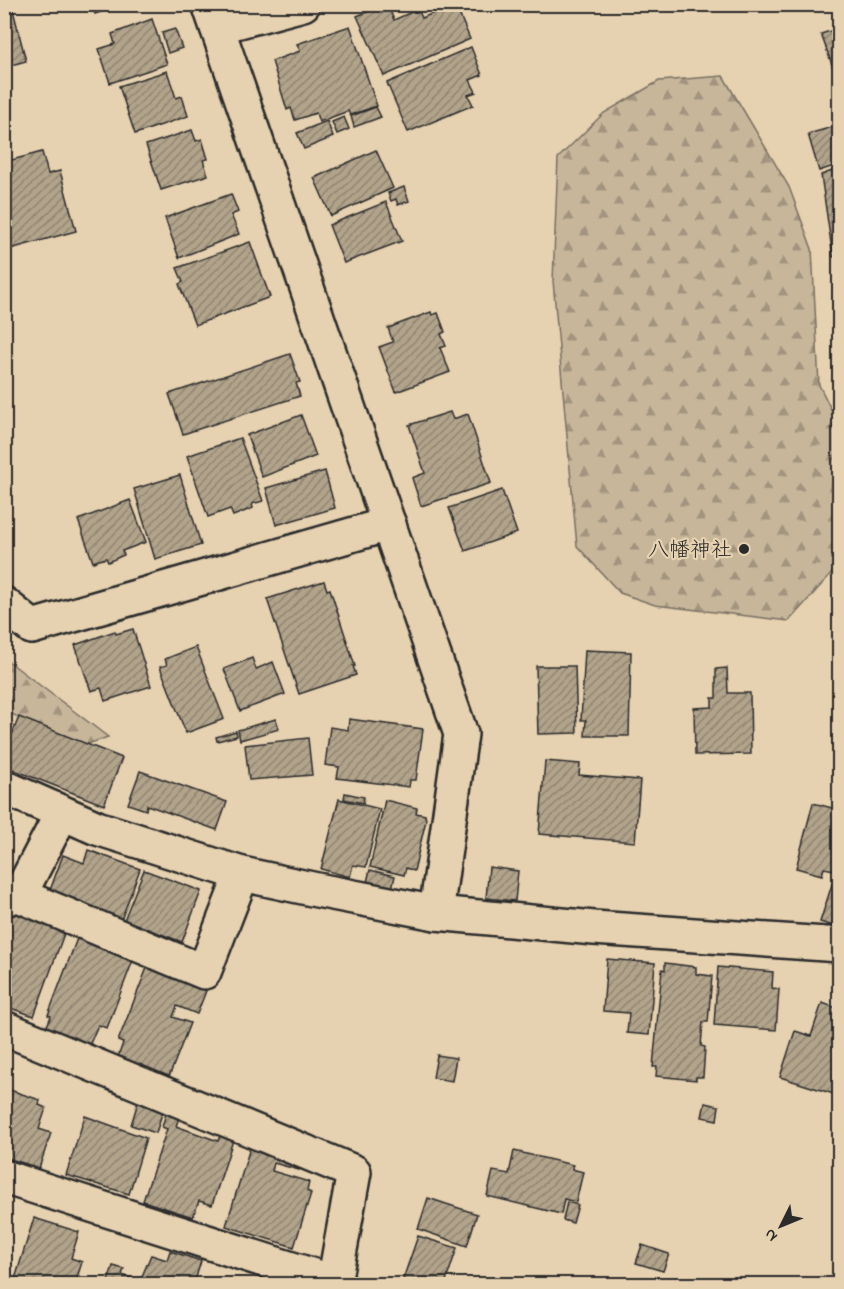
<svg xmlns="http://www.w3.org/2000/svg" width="844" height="1289" font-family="'Indie Flower','Klee One',sans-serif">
	<defs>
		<pattern id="forest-firs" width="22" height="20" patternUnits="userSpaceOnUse" patternTransform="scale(1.5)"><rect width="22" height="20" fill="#c7b69a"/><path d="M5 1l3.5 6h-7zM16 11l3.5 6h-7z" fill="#a2947e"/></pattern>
		<pattern id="building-hatch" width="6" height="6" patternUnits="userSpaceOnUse" patternTransform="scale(1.5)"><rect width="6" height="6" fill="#b2a38b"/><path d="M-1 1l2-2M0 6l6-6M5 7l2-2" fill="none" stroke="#918572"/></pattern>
	</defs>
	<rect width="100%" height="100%" fill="#e6d1b0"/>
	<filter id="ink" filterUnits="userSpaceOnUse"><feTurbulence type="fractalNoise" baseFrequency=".0167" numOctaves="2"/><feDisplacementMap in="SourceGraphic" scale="12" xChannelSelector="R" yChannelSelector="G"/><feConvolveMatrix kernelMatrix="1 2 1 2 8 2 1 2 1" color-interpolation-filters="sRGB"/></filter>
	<g filter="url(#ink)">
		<g fill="url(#forest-firs)" stroke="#797062" stroke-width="1.5">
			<polygon points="723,76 789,187 812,249 819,385 839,425 839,565 789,621 655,605 620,593 577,546 553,281 558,158 604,113 659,81"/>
			<polygon points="4,658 108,737 74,749 5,710"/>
		</g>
		<g fill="url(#building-hatch)" stroke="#2b2b2b" stroke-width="1.5">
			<polygon points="92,4 123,4 95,14"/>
			<polygon points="387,4 394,20 418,9 422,18 455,4 470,39 384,76 357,16"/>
			<polygon points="13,10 26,61 4,67 4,13"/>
			<polygon points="152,19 167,64 110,83 99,49 115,44 112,34"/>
			<polygon points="350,26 377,106 350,115 348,111 319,122 316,113 295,120 291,108 287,110 272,61 300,51 297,44"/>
			<polygon points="840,28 840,87 821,34"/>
			<polygon points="175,29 182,48 168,53 162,33"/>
			<polygon points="471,47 482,75 470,80 476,92 468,95 473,105 408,132 387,83"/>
			<polygon points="167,71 176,98 182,96 188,116 135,134 119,86"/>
			<polygon points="376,107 381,117 354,127 351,116"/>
			<polygon points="344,117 349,129 337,134 332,122"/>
			<polygon points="327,121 333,137 304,149 297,133"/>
			<polygon points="833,127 840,146 840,164 819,171 808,134"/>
			<polygon points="192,130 196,141 202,139 208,159 203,160 208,175 161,190 146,145"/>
			<polygon points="376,150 393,188 331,216 314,178"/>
			<polygon points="42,152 48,174 60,171 76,231 10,249 4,229 4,162"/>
			<polygon points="840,168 840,256 833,257 821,175"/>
			<polygon points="404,187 409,201 398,205 396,199 391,201 388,193"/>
			<polygon points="231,194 238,212 231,215 239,234 179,258 165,218"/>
			<polygon points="386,202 402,241 344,263 329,225"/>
			<polygon points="250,242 270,297 195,325 179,284 183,282 177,268"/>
			<polygon points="431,312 432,315 438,313 445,332 441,334 446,346 440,348 450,372 396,392 379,347 393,342 388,328"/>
			<polygon points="290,354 300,382 296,383 300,396 183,434 169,394"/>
			<polygon points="450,412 453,419 468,414 491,483 421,506 412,478 425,473 409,425"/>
			<polygon points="301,415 316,456 262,477 247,435"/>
			<polygon points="240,438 263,501 252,504 253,508 233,516 230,509 208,517 187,456"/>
			<polygon points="325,471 335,508 276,525 266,488"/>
			<polygon points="180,475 201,545 155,559 134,489"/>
			<polygon points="502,490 517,533 465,551 449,508"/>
			<polygon points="130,500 146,542 122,551 124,555 108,562 106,558 93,562 78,520"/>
			<polygon points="324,581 327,590 330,589 355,666 353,666 356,675 299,694 267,599"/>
			<polygon points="133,629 151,686 105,701 101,688 91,691 75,645 115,631 116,634"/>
			<polygon points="196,647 224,719 186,733 160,667 167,665 165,659"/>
			<polygon points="585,650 631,652 629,736 585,736 586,720 581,720"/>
			<polygon points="252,658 256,669 273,662 285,694 240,711 224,669"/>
			<polygon points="536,666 575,666 577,733 538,734"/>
			<polygon points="727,668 728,693 750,693 751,754 695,755 694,708 712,707 712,698 716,698 716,669"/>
			<polygon points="19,717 122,758 104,805 4,766 4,754"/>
			<polygon points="276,719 279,729 240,740 238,730"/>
			<polygon points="349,719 423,729 416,780 410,780 409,787 337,778 339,767 325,765 330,727 348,730"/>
			<polygon points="236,731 237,736 217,741 216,737"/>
			<polygon points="308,738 312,775 249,780 245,745"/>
			<polygon points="545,761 580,764 579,775 640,780 635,842 539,834"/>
			<polygon points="140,771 227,802 217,830 147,805 146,810 128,804"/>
			<polygon points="345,793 364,797 363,803 344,799"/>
			<polygon points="339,799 380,809 366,867 353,865 350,877 321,869"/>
			<polygon points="385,800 417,808 416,813 425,815 426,820 414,871 406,868 404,875 370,867"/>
			<polygon points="813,803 840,810 840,871 824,868 822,875 796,868"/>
			<polygon points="88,850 140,869 121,920 49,893 63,855 84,863"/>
			<polygon points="489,867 518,871 515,901 486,898"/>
			<polygon points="144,870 201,891 182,942 124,920"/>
			<polygon points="370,870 395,876 392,888 367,882"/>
			<polygon points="836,872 840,873 840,928 820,922"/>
			<polygon points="6,909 65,931 34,1016 4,1006"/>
			<polygon points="78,936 135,955 107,1028 98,1025 88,1048 45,1031 51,1016 48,1015"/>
			<polygon points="607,959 655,963 649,1035 627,1033 629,1013 603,1011"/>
			<polygon points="149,963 209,983 197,1014 177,1006 173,1017 190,1023 169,1077 118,1057 123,1043 118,1041"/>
			<polygon points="665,963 696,967 696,974 712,976 708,1022 703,1022 701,1046 705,1047 703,1077 696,1077 696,1080 656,1076 657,1067 653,1067 662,969 665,970"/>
			<polygon points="718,967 773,972 772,988 779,989 776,1030 714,1025"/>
			<polygon points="822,1003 840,1009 840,1088 837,1095 780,1077 795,1031 811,1036"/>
			<polygon points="437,1055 456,1058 452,1081 433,1078"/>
			<polygon points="4,1088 40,1100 39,1105 46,1108 39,1129 51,1133 39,1168 4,1157"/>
			<polygon points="139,1099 164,1107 156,1133 131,1125"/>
			<polygon points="705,1103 719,1106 717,1120 702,1117"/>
			<polygon points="167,1110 180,1115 176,1126 218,1141 222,1130 235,1134 212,1205 199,1201 193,1217 143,1201 167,1129 162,1127"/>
			<polygon points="85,1116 146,1138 129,1194 66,1175"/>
			<polygon points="253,1138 304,1154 299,1170 274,1163 272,1171 309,1182 307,1191 311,1193 294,1247 226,1226"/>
			<polygon points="514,1151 573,1165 572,1169 583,1172 576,1202 564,1199 561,1214 487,1196 493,1171 509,1174"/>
			<polygon points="428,1198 477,1214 467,1246 418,1229"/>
			<polygon points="567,1202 578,1205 573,1223 563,1220"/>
			<polygon points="34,1218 79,1232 71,1258 82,1262 75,1284 27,1284 15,1279"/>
			<polygon points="418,1236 457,1248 445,1284 402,1282"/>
			<polygon points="642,1245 669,1254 663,1271 636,1263"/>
			<polygon points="170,1251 201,1261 194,1284 107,1284 113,1266 124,1269 122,1275 140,1281 151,1255 167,1260"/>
		</g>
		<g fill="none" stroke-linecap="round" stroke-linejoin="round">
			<defs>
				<g id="minor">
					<polyline points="209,4 461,734 436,913"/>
					<polyline points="217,27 303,4"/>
					<polyline points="4,604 32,627 389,524"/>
					<polyline points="4,787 97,828 242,874 317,890 436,913 594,928 840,945"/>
					<polyline points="4,889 204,972 242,874"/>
					<polyline points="4,899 20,894 62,813"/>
					<polyline points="4,1028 354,1172 334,1283"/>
					<polyline points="4,1177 339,1284"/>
				</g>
			</defs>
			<use href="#minor" stroke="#2b2b2b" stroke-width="38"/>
			<use href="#minor" stroke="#e6d1b0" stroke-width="33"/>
		</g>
	</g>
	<circle fill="#2b2b2b" stroke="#e6d1b0" stroke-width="2" cx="744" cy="549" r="6"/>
	<g text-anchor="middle" stroke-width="4.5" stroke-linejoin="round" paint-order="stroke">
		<g font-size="21" fill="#2b2b2b" stroke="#e6d1b0" text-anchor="end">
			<text x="732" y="556">八幡神社</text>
		</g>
	</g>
	<rect width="844" height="1289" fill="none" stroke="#e6d1b0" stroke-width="24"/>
	<rect x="12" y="12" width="820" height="1265" fill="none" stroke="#2b2b2b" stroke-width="2" filter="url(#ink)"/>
	<g transform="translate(781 1226) rotate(227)" stroke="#e6d1b0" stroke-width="4.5" paint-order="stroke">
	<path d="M0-4.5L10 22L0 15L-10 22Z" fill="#2b2b2b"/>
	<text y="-9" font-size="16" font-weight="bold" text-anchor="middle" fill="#2b2b2b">N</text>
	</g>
</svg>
